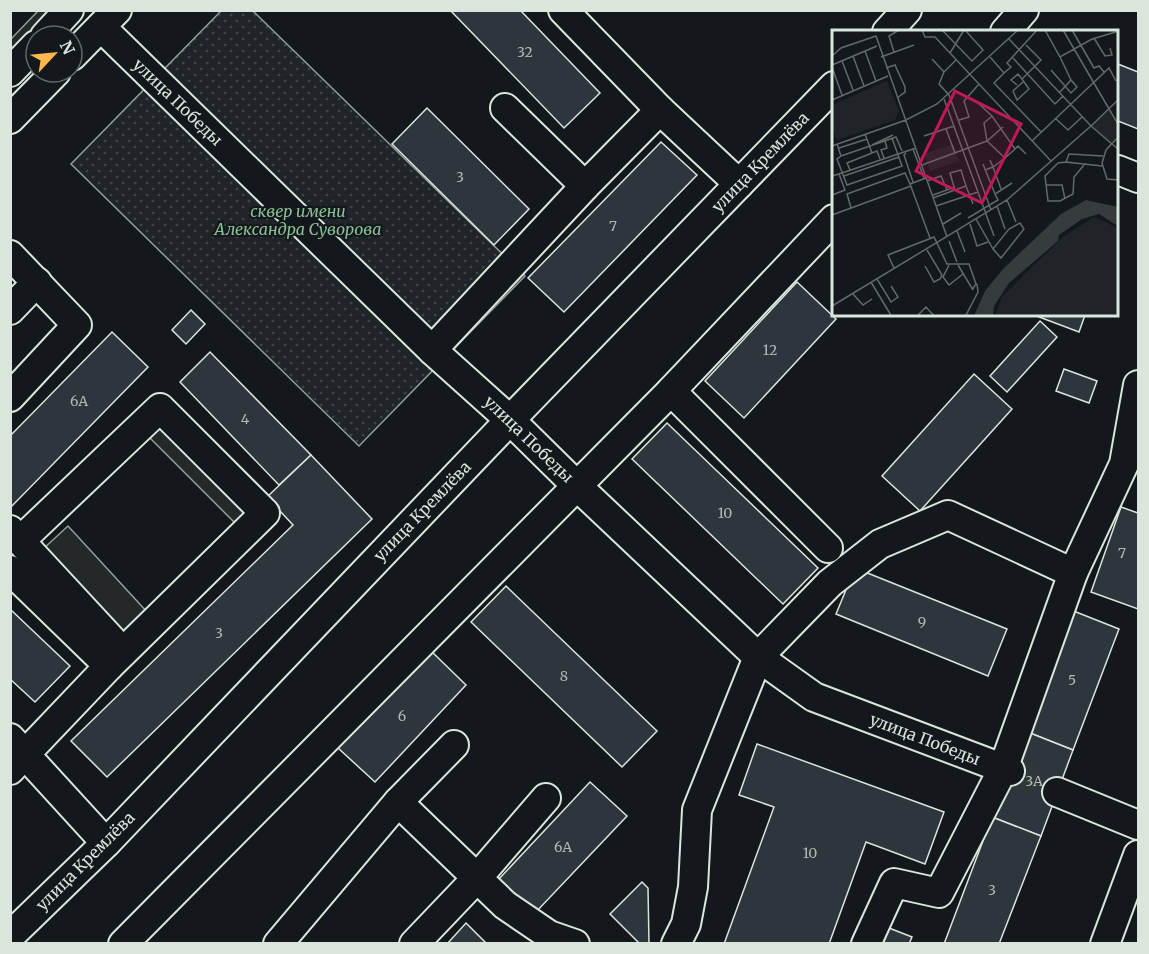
<svg xmlns="http://www.w3.org/2000/svg" width="1149" height="954" font-family="Merriweather,serif">
	<defs>
		<pattern id="park-dots" width="8" height="8" patternUnits="userSpaceOnUse" patternTransform="scale(1.5)"><rect width="8" height="8" fill="#202428"/><path d="M2 2h.1M6 6h.1" fill="none" stroke="#404447" stroke-width="1.8" stroke-linecap="round"/></pattern>
	</defs>
	<rect width="100%" height="100%" fill="#14181c"/>
	<polygon fill="url(#park-dots)" stroke="#939e99" stroke-width="1.5" points="221,11 253,11 525,276 359,446 71,164"/>
	<g fill="#24282b" stroke="#939e99" stroke-width="1.5">
		<polygon points="38,11 61,11 11,63 11,39"/>
		<polygon points="164,422 252,511 238,526 149,437"/>
		<polygon points="68,526 148,613 122,637 42,550"/>
	</g>
	<g fill="#2c363c" stroke="#d8e6dc" stroke-width="1.5">
		<polygon points="450,10 520,10 600,93 564,128"/>
		<polygon points="1118,64 1138,72 1138,129 1118,121"/>
		<polygon points="427,108 529,209 494,245 392,144"/>
		<polygon points="661,142 697,175 564,312 528,278"/>
		<polygon points="797,282 836,319 744,418 705,381"/>
		<polygon points="191,310 205,324 186,344 172,330"/>
		<polygon points="1034,315 1085,315 1079,332"/>
		<polygon points="1040,321 1057,337 1007,392 990,376"/>
		<polygon points="112,332 148,367 10,508 10,436"/>
		<polygon points="210,352 311,455 279,485 180,382"/>
		<polygon points="1064,369 1097,381 1089,403 1056,391"/>
		<polygon points="974,374 1012,409 920,511 882,476"/>
		<polygon points="667,423 818,568 783,604 632,459"/>
		<polygon points="311,455 372,519 107,777 71,741 293,525 267,497"/>
		<polygon points="1121,507 1138,513 1138,609 1091,592"/>
		<polygon points="855,568 1007,629 988,676 836,614"/>
		<polygon points="506,586 657,731 622,767 471,622"/>
		<polygon points="10,609 70,666 35,702 10,679"/>
		<polygon points="1071,610 1119,629 1073,750 1025,731"/>
		<polygon points="430,650 466,685 375,782 338,748"/>
		<polygon points="1025,731 1073,750 1041,836 992,817"/>
		<polygon points="757,744 944,812 925,864 866,842 829,944 724,944 774,807 739,795"/>
		<polygon points="590,782 627,816 535,913 499,879"/>
		<polygon points="992,817 1041,836 999,944 944,944"/>
		<polygon points="642,882 648,888 649,944 640,944 610,914"/>
		<polygon points="466,923 487,944 447,944"/>
		<polygon points="889,928 912,937 909,944 883,944"/>
	</g>
	<g fill="none" stroke-linecap="round" stroke-linejoin="round">
		<polyline stroke="#313739" stroke-width="28" stroke-dasharray="28 14" stroke-linecap="butt" points="1010,771 1057,792"/>
		<defs>
			<g id="minor">
				<polyline points="563,10 660,110 739,184"/>
				<polyline points="101,27 432,350 510,420 577,486 758,657 814,697 1010,771"/>
				<polyline points="887,32 907,10"/>
				<polyline points="1005,32 1024,10"/>
				<polyline points="45,36 69,10"/>
				<polyline points="72,56 117,10"/>
				<polyline points="10,72 36,45"/>
				<polyline points="505,108 585,186"/>
				<polyline points="10,119 56,72"/>
				<polyline points="1118,170 1138,178"/>
				<polyline points="10,255 77,325 10,397"/>
				<polyline points="10,310 37,282"/>
				<polyline points="432,350 585,186 660,110"/>
				<polyline points="671,391 828,548"/>
				<polyline points="10,530 123,652"/>
				<polyline points="10,570 109,666 265,513 160,408 21,540"/>
				<polyline points="1073,573 1124,464 1138,385"/>
				<polyline points="10,738 106,843"/>
				<polyline points="10,770 109,666"/>
				<polyline points="1057,792 1138,825"/>
				<polyline points="546,798 477,878 505,905 549,935 575,944"/>
				<polyline points="398,802 477,878 414,944"/>
				<polyline points="10,936 106,843 510,420 834,86"/>
				<polyline points="123,944 671,391 834,219"/>
				<polyline points="278,944 398,802 454,745"/>
				<polyline points="676,944 686,924 693,887 697,810 758,657 830,583 880,544 948,515 1073,573 1003,769 939,893 894,883 866,944"/>
				<polyline points="1105,944 1138,855"/>
			</g>
		</defs>
		<use href="#minor" stroke="#d8e6dc" stroke-width="32"/>
		<use href="#minor" stroke="#14181c" stroke-width="28"/>
	</g>
	<g text-anchor="middle" stroke-width="4.5" stroke-linejoin="round" paint-order="stroke">
		<g font-size="14" fill="#adbab4">
			<text x="525" y="57">32</text>
			<text x="460" y="182">3</text>
			<text x="613" y="231">7</text>
			<text x="770" y="355">12</text>
			<text x="79" y="406">6А</text>
			<text x="245" y="424">4</text>
			<text x="725" y="518">10</text>
			<text x="1122" y="558">7</text>
			<text x="922" y="627">9</text>
			<text x="219" y="638">3</text>
			<text x="564" y="681">8</text>
			<text x="1072" y="685">5</text>
			<text x="402" y="721">6</text>
			<text x="1034" y="786">3А</text>
			<text x="563" y="852">6А</text>
			<text x="810" y="858">10</text>
			<text x="992" y="895">3</text>
		</g>
		<g font-size="16" fill="#d8e6dc" stroke="#14181c">
			<text transform="translate(178 102) rotate(44)" y="6">улица Победы</text>
			<text transform="translate(760 162) rotate(-46)" y="6">улица Кремлёва</text>
			<text transform="translate(529 439) rotate(44)" y="6">улица Победы</text>
			<text transform="translate(422 511) rotate(-46)" y="6">улица Кремлёва</text>
			<text transform="translate(925 739) rotate(21)" y="6">улица Победы</text>
			<text transform="translate(85 861) rotate(-45)" y="6">улица Кремлёва</text>
		</g>
		<g font-size="16" font-style="italic" fill="#8ac095" stroke="#14181c">
			<text x="298" y="217">сквер имени<tspan x="298" dy="18">Александра Суворова</tspan></text>
		</g>
	</g>
	<g transform="translate(832 30)">
		<rect width="286" height="286" fill="#14181c"/>
		<path d="M55,51L67,81L63,90L5,110L0,98V75Z" fill="#202428"/>
		<path d="M276,79L286,98V105L278,114L260,95ZM121,114L127,131L98,141L92,124ZM262,187L286,198V286H163L170,267L201,236L231,207Z" fill="#202428"/>
		<path d="M254,170L286,177V196L267,184L250,189L227,205L226,211L177,253L162,276L161,286H142L153,261L171,239L229,184Z" fill="#363b3e"/>
		<path fill="none" stroke="#626a69" stroke-width="1.5" d="M90,0L93,7H103L219,131M110,0L140,31L151,20L133,0M213,0L228,27L260,9L287,1M231,0L287,96M240,0L262,38L267,36L272,42M262,8L273,26L280,25L278,18M177,9L259,96L287,69M33,21L44,51M62,22L57,6L67,0M118,23L132,0M0,26L9,18L44,6L115,207M21,26L32,56M49,27L82,15M158,27L172,43L179,37L175,33L205,0M181,28L223,74L231,66M100,29L112,42L124,30M10,31L21,60M0,35L45,16M0,37L10,65M54,38L63,35L73,57V62L65,68M219,40L239,63L245,57L239,50M112,42L107,54L117,65L159,180M172,43L162,53L209,102M191,52L181,61L185,70L197,59L190,49L209,30L194,15M185,55L179,50L186,44L190,49M227,63L239,50L228,27M112,69L162,206M0,70L56,46M146,73L160,86M223,88L236,100L250,87M127,90L137,87L132,71L147,54M114,99L123,123M33,104L40,123L45,121L48,129M92,106L122,96M287,106L274,120L270,133L275,149L287,150M200,111L277,38L284,51M5,114L9,126L64,107L70,121M40,115L61,105M0,116L74,90L105,74L186,0M7,118L35,109M81,119L92,148M183,119L160,86L152,93L155,111L173,128L183,119L186,116L194,124M74,123L72,125L81,152M9,126L5,129L15,155L70,136L60,108M52,128L49,120L55,118L53,111M158,130L161,137L173,128M234,132L226,133L213,146L216,171H228L241,164L242,147L252,135M151,134L163,164M90,135L155,111L171,97M270,136L234,132L237,124L271,126M18,140L15,133L40,123M153,140L161,137L169,159M7,144L84,118M0,146L7,144L13,160L0,165M12,146L67,127M94,148L78,154L98,208M95,151L109,146L115,160M15,155L70,136M214,155H230L233,169M134,156L141,174M101,165L123,157M101,168L134,156L129,140L118,143L122,157M175,170L184,192M104,176L146,162M165,176L173,199M19,178L15,164L73,143L78,154M0,185L79,156M136,188L166,170L163,164L180,153M144,189L161,219L177,199L188,193L192,199L169,228L161,219M111,194L129,183M138,194L145,216L156,212M125,201L133,222M117,211L125,232M117,235L111,247L117,255L131,244M126,235L141,260M93,236L102,252L108,249L110,245L95,220M62,238L56,225L102,207L115,234H137L144,254L140,260M45,249L59,272L66,267L59,256M39,252L60,287M21,264L31,275L40,269M0,276L175,170L259,96L287,120M86,285L94,277L103,287M133,287L146,262L145,254"/>
		<path fill="#c2185b" fill-opacity="0.15" stroke="#c2185b" stroke-width="3" d="M123,61L189,94L150,173L84,141Z"/>
		<rect width="286" height="286" fill="none" stroke="#d8e6dc" stroke-width="3"/>
	</g>
	<rect width="1149" height="954" fill="none" stroke="#d8e6dc" stroke-width="24"/>
	<g transform="translate(54 54) rotate(64)"><circle r="28" fill="#14181c" stroke="#626a69" stroke-width="1.5"/>
	<path d="M0-4.5L10 22L0 15L-10 22Z" fill="#ffb74d"/>
	<text y="-9" font-size="16" font-weight="bold" text-anchor="middle" fill="#d8e6dc">N</text>
	</g>
</svg>
